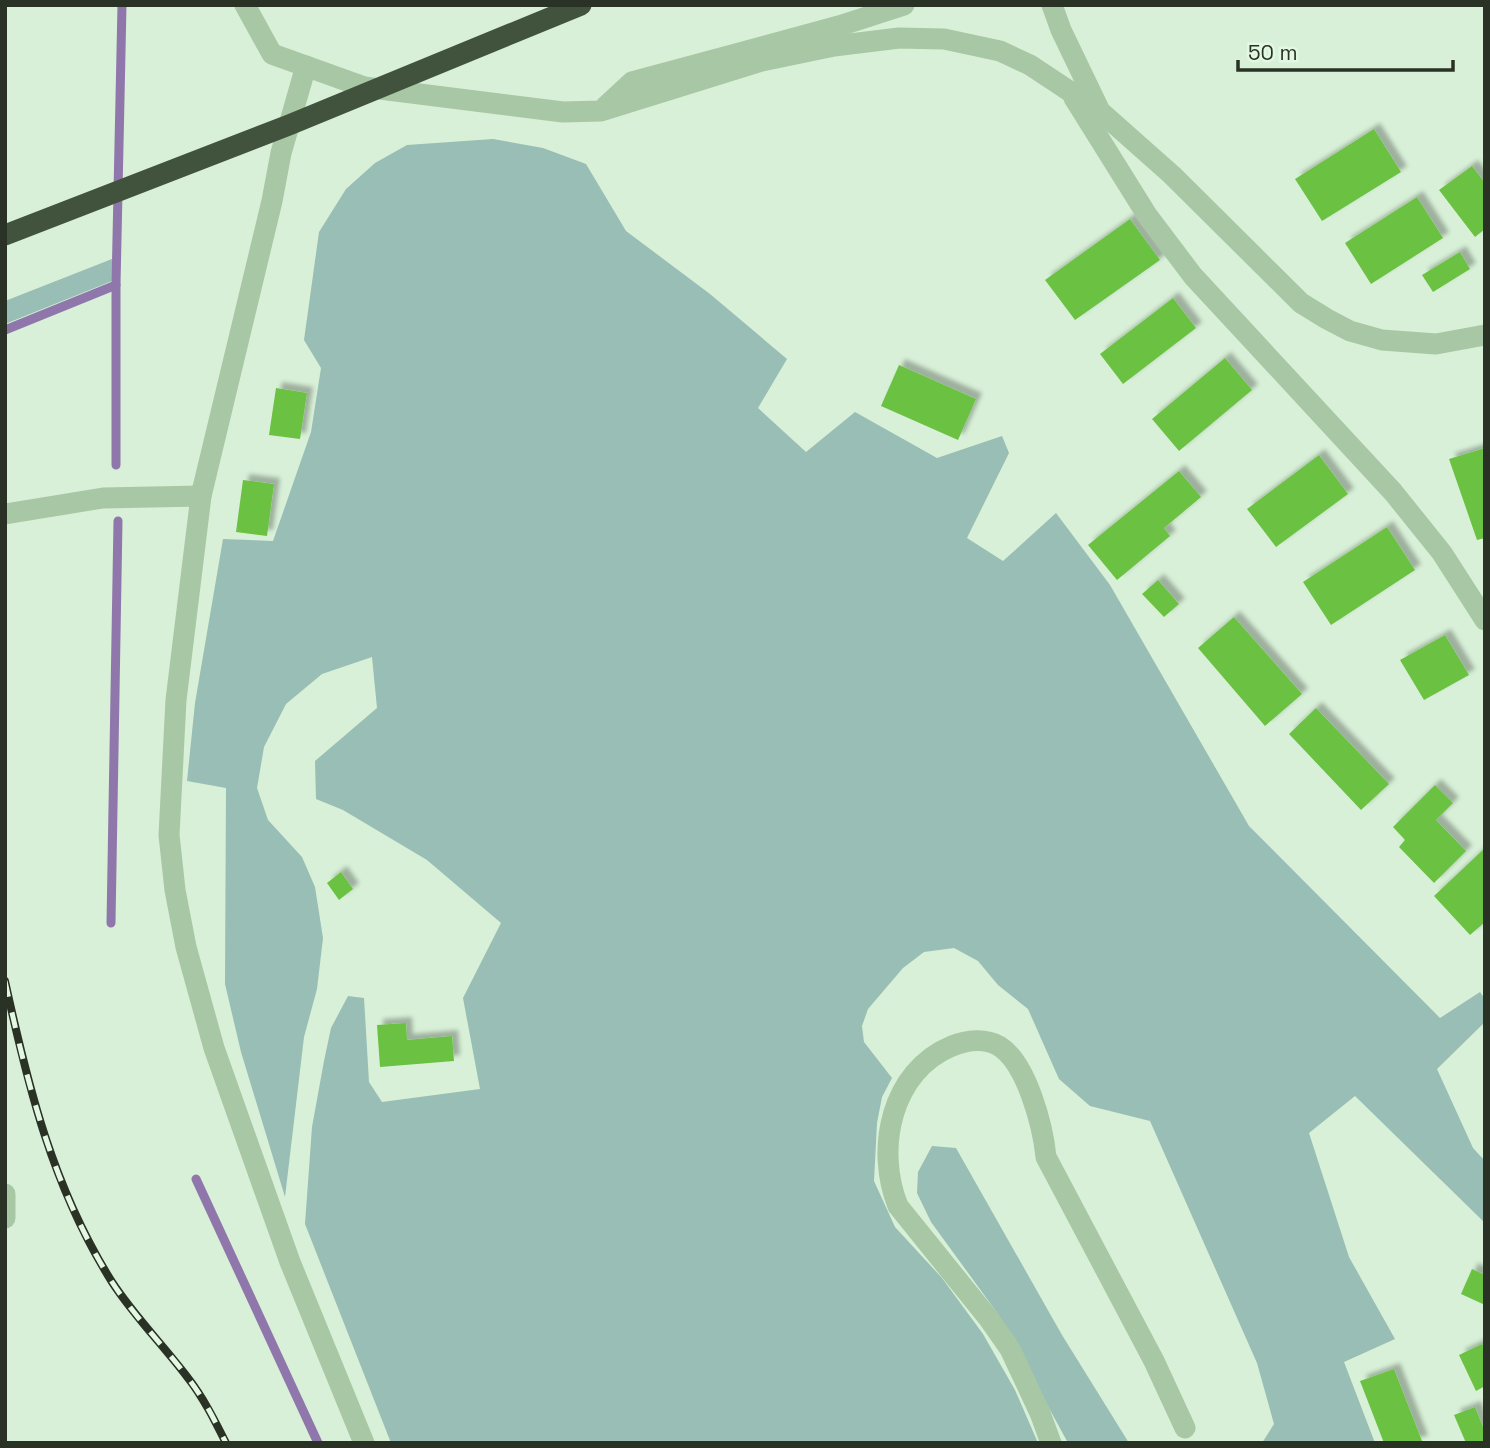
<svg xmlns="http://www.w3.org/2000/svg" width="1490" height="1448" font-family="'Space Grotesk',sans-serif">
	<defs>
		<filter id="shadow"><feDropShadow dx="6" dy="-6" stdDeviation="2" flood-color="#0004"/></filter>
	</defs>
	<rect width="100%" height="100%" fill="#d8f0d7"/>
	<g fill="#98beb5">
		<polygon points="493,139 543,148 586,164 626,231 710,294 787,359 758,408 806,452 855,412 937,458 1002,436 1009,453 967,538 1003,561 1056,513 1110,585 1249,826 1440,1018 1480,992 1485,999 1485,1022 1437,1069 1473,1148 1485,1161 1485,1223 1355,1096 1309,1133 1349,1257 1395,1339 1344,1362 1375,1443 1262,1443 1274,1424 1257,1363 1150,1121 1090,1106 1059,1079 1028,1009 998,985 978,961 954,948 924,952 903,968 868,1009 862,1026 864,1042 892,1078 882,1097 877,1123 874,1181 895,1227 942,1278 983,1334 1015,1390 1038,1443 391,1443 305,1224 312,1127 324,1061 331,1028 348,996 364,998 369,1082 382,1102 480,1089 463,998 501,923 427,860 343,810 316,799 315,761 377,708 372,657 322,674 286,704 264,747 257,788 268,820 302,857 315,887 323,938 317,989 304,1037 285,1197 241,1052 225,984 226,788 187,781 195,703 223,539 273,541 311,432 321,368 304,340 319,232 346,189 375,163 407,145"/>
		<polygon points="112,259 112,281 5,324 5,301"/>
		<polygon points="932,1146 956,1148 1062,1335 1129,1443 1068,1443 998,1314 931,1222 917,1193 918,1172"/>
	</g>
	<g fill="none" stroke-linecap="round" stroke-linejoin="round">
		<g stroke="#9077ab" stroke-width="9">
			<polyline points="5,330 116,285"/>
			<polyline points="116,465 116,285 122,5"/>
			<polyline points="111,923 118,521"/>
			<polyline points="196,1179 318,1443"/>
		</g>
	</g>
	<g fill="#6bc143" filter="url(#shadow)">
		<polygon points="1374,129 1401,172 1322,221 1295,179"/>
		<polygon points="1472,166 1485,183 1485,229 1475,237 1439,190"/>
		<polygon points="1417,197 1443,238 1371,284 1345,243"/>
		<polygon points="1130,219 1160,260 1075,320 1045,280"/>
		<polygon points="1460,252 1470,269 1433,292 1422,275"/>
		<polygon points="1173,298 1196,328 1123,384 1100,354"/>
		<polygon points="1225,358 1252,390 1179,451 1152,419"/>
		<polygon points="899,365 976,399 958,440 881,406"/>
		<polygon points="276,388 307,393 300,439 269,435"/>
		<polygon points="1485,448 1485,538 1477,540 1449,459"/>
		<polygon points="1319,455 1348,494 1276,547 1247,509"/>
		<polygon points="1179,471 1201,497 1164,528 1170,536 1117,580 1088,545"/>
		<polygon points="243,480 274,484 267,536 236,532"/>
		<polygon points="1387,527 1415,570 1331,625 1303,582"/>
		<polygon points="1158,580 1179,604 1164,617 1142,594"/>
		<polygon points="1234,617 1302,694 1265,726 1198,648"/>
		<polygon points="1445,635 1469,675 1424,700 1400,660"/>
		<polygon points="1316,708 1389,784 1361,810 1289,734"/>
		<polygon points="1435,785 1453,803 1436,820 1466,851 1434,883 1399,847 1405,840 1393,827"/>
		<polygon points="1485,848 1485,922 1470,935 1434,896"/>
		<polygon points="341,872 353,889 339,900 327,883"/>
		<polygon points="406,1023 407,1040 452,1036 454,1061 380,1067 377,1025"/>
		<polygon points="1472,1269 1485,1275 1485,1305 1461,1294"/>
		<polygon points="1482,1344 1485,1350 1485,1386 1476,1391 1459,1355"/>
		<polygon points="1394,1369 1422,1441 1417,1443 1384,1443 1360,1381"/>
		<polygon points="1475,1407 1485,1432 1485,1443 1466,1443 1454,1415"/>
	</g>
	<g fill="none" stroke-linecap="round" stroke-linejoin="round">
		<g stroke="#a8c7a4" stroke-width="21">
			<polyline points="245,5 272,54 364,87 563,112 601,111 762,61 834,46 899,38 944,39 1000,51 1030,65 1101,112 1172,175 1301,303 1327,319 1350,331 1382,340 1436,344 1485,335"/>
			<polyline points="1052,5 1061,30 1098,107"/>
			<polyline points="306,66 281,153 272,201 201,496 176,700 169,835 175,890 186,947 214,1048 290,1262 364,1443"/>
			<polyline points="1074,98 1147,215 1193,276 1393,492 1442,553 1485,620"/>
			<polyline points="605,107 632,82 839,26 904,5"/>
			<polyline points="5,514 103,498 201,496"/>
			<polyline points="5,1194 5,1218"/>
			<path d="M1051,1443L1040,1413L1010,1349L989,1319L898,1206C875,1149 891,1071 952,1046C967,1040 985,1038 999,1046C1027,1063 1043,1127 1046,1157L1154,1361L1185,1428"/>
		</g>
		<polyline stroke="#42533d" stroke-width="21" points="5,235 289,125 581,5"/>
		<defs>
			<path id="rail" d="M5,981C28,1087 53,1188 112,1282C134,1316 164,1346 188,1378C203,1397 215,1421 226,1443"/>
		</defs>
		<use href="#rail" stroke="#293225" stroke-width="8"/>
		<use href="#rail" stroke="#e3f8e3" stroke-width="5" stroke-dasharray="16" stroke-linecap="butt"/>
	</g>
	<rect width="1490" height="1448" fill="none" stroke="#293225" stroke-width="14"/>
	<path d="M1238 60v10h215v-10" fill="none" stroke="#293225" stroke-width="3.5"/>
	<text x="1248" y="60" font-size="21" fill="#293225" stroke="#e3f8e3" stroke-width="5" paint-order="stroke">50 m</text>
</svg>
